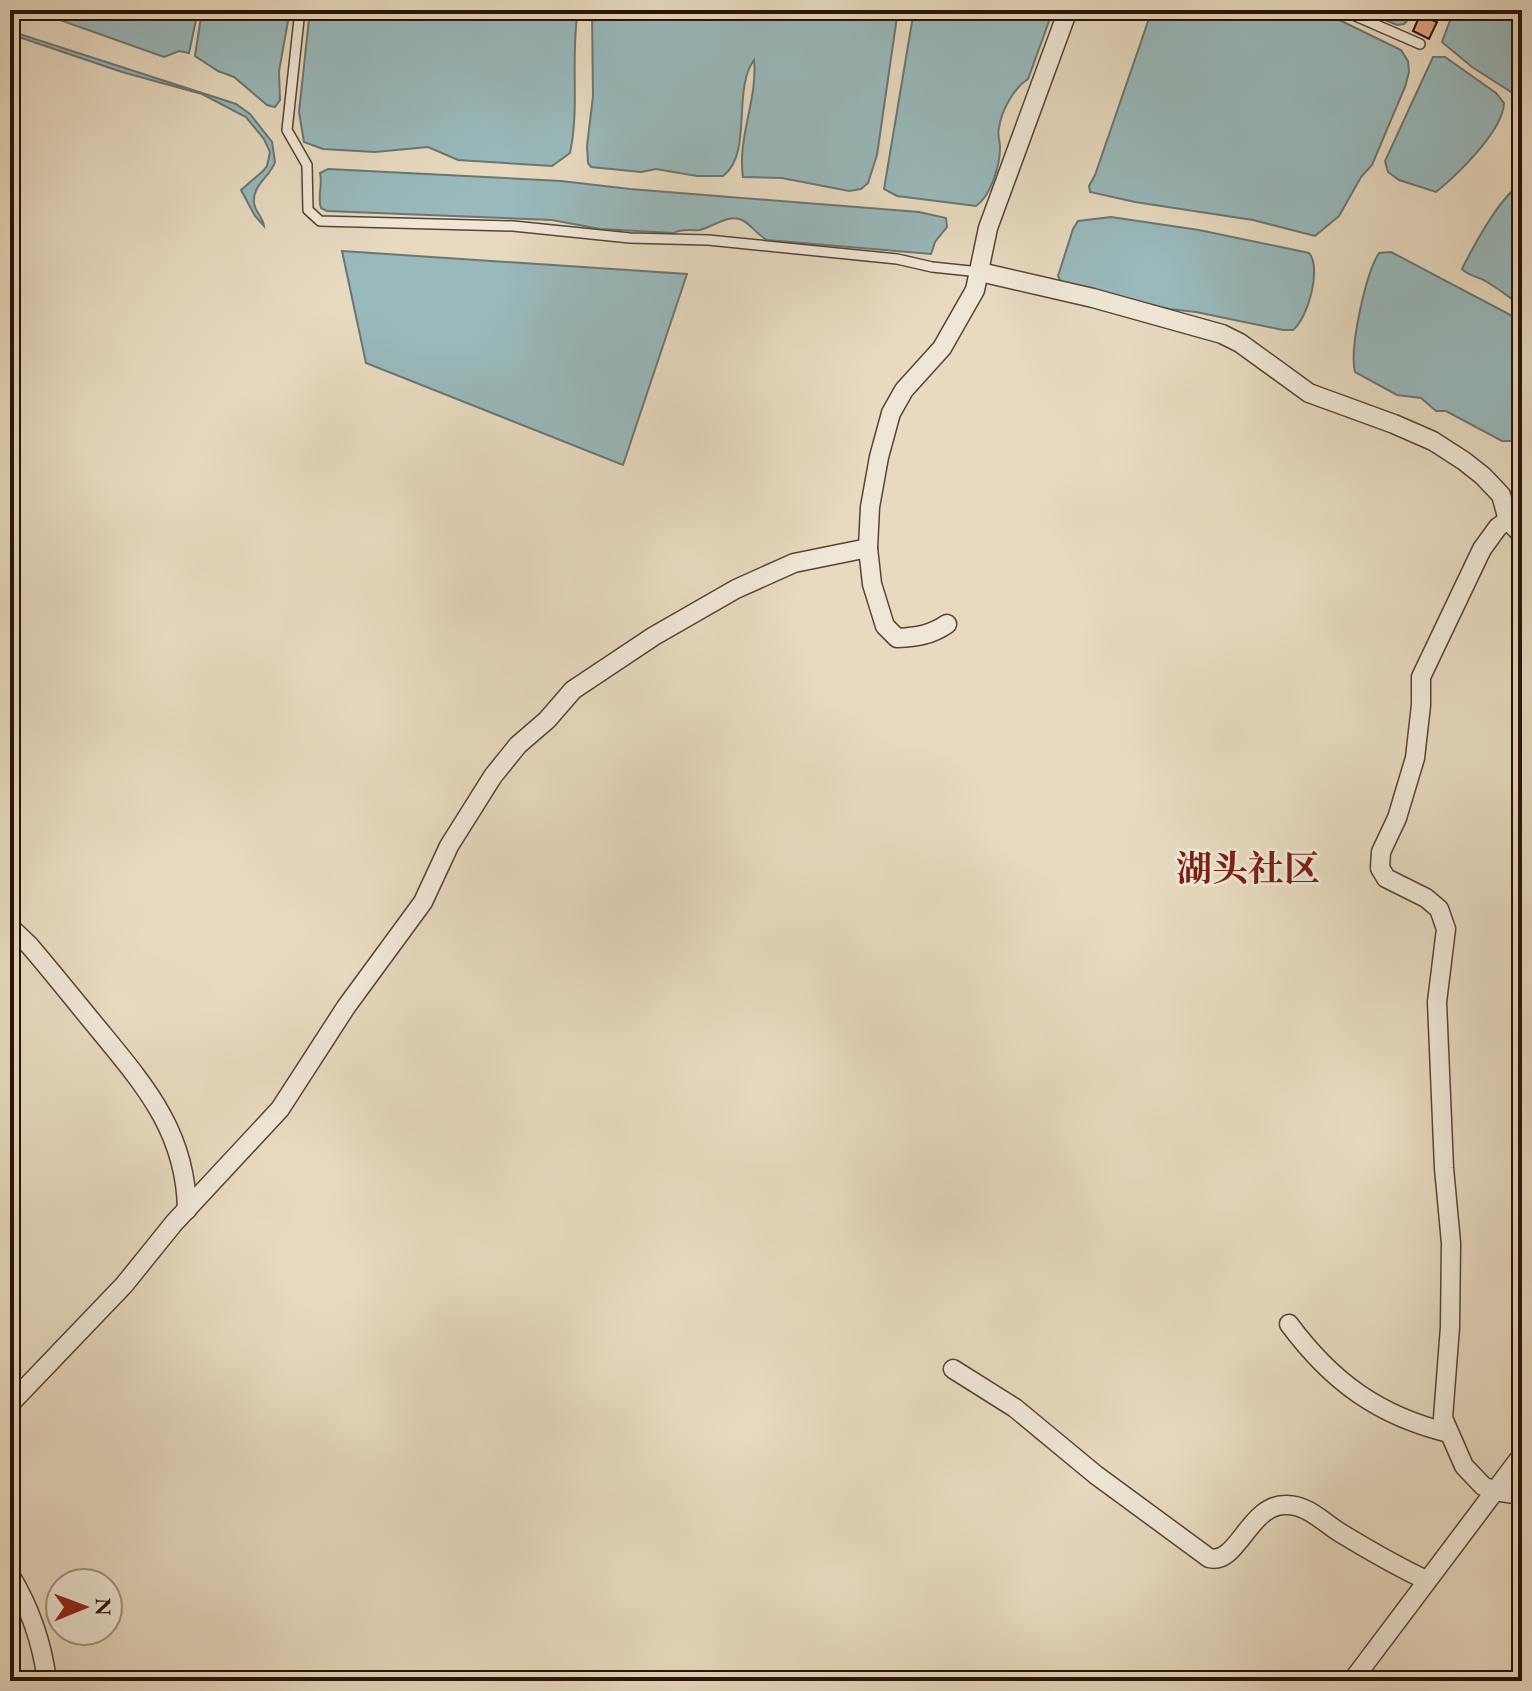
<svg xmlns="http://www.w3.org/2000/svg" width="1532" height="1691" font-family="'EB Garamond','Noto Serif SC',serif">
	<rect width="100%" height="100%" fill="#e7dac0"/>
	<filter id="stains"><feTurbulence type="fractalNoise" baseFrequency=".0025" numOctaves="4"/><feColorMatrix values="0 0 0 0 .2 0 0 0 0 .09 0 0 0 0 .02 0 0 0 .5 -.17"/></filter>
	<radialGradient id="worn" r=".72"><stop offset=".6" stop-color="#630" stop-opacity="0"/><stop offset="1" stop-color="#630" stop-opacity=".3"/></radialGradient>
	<g fill="#99b9bb" stroke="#6c7673" stroke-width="2">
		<polygon points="38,10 198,10 189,53 179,51 164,57 40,13"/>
		<polygon points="202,10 290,10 279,71 280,100 275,107 267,105 234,77 218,71 195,56"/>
		<path d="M310,10H578C570,56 580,107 570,153L552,166L458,160L428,147L375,152L323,149L304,142L299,112Z"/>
		<path d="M592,10H898L877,155L868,183L861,189L849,191L782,178L743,177C737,138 758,99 754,60C732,89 753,154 723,176H697L656,169L641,172L591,167L588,163L587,146L593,96Z"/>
		<path d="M914,10H1053L1028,79C1014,88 1001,111 999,128C997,134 1000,141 1000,147C1000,165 991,196 976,206L897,196L884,189Z"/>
		<polygon points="1152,10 1319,10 1401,50 1408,61 1409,72 1405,87 1372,165 1361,177 1339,216 1315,236 1253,220 1135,202 1090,192 1089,186 1095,175"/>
		<polygon points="1361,10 1417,10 1404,24 1397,25"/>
		<polygon points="1454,10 1522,10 1522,99 1472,67 1442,42"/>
		<path d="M10,31L236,104L250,114L272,142L275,162C270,177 252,185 254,203C255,212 263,217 264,226L255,216L241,190L263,171L267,166L270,152L264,139L246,117L202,94L122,72L10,34Z"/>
		<path d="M1433,57H1445L1496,93L1504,103C1503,131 1457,175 1436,192L1399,180L1388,172L1385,161Z"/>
		<path d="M328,169L561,181L630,189L919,212L946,218L947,227L935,242L931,254L767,240C756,234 752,225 742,220C728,213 712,228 699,230C690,231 683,228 674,233L600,229L552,220L327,211L321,208C317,197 323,186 320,173Z"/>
		<path d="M1522,184V306C1510,298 1499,289 1487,282C1478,276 1470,277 1462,269C1473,247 1501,194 1522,184Z"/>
		<path d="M1111,217L1199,230L1309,253C1322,268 1308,318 1293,330H1283L1196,312L1169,309L1061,282L1058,276L1073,229L1078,221Z"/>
		<polygon points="342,251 687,274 623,465 366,363"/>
		<path d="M1391,252L1522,321V441H1502L1446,411H1436L1421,398L1397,395L1355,372C1349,348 1366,273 1379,253Z"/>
	</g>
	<polygon fill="#dfa781" stroke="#281207" stroke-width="2" points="1420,15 1437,22 1429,39 1413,31"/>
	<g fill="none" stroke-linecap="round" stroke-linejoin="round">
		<defs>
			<g id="service">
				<polyline points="300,10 287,130 307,165 308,210 320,221 513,226 630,238 708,240 897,259 932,267 980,272"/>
				<polyline points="1342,10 1420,44"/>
			</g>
			<g id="minor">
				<polyline points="980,272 1093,298 1222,334 1240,343 1309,393 1394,424 1433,441 1464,461 1483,476 1501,495 1508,520 1522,535"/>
				<polyline points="1508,520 1498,527 1482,549 1421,677 1421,705 1415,758 1397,818 1381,852 1380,868 1386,878 1426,898 1439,909 1446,929 1437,1002 1444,1168 1451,1243 1450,1327 1443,1418 1464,1466 1483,1486 1494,1491 1522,1495"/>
				<path d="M947,624C931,635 917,637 897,638L885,626L872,584L868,548L870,507L879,457L891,413L904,390L942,348L975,290L988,228L1068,10"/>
				<path d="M10,927L29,945C53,973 76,1002 100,1031C146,1087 186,1133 187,1210"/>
				<path d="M1289,1324C1332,1382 1379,1416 1449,1433"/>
				<path d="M953,1369L1015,1408L1096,1475L1209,1558C1237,1566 1249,1505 1285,1505C1306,1504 1322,1521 1339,1532C1367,1549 1396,1566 1426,1580"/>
				<polyline points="10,1404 124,1285 174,1223 280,1109 346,1007 423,902 449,846 493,776 518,745 547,720 573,690 654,636 736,589 794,563 868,548"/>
				<path d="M10,1575C31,1609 42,1642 47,1681"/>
				<polyline points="1352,1681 1522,1455"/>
			</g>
		</defs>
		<use href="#service" stroke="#584435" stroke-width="12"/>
		<use href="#minor" stroke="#584435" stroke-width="21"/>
		<use href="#service" stroke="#efe7d6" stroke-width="9"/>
		<use href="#minor" stroke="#efe7d6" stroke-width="18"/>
	</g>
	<g text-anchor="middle" stroke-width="6" stroke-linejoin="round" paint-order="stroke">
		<g font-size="36" font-weight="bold" fill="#7a1f14" stroke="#efe7d6">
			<text x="1248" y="881">湖头社区</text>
		</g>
	</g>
	<rect width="1532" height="1691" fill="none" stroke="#e7dac0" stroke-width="40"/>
	<rect x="12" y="12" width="1508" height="1667" fill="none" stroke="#281207" stroke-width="4"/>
	<rect x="20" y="20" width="1492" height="1651" fill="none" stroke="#281207" stroke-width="2"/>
	<g transform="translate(84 1607) rotate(89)"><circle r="38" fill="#efe7d6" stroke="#9f9283" stroke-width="2"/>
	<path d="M0-6L14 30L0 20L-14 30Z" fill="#8f2418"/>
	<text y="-12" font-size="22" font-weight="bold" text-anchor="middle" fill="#281207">N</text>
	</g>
	<rect width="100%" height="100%" filter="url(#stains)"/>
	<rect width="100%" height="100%" fill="url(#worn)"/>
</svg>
